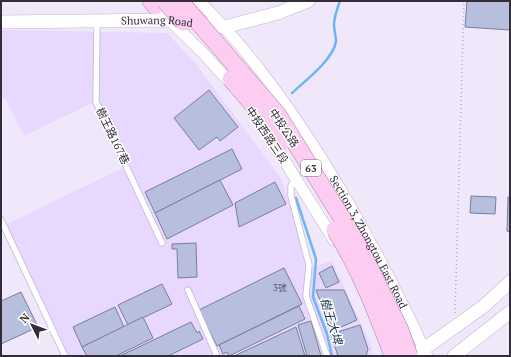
<svg xmlns="http://www.w3.org/2000/svg" width="511" height="357" font-family="'PT Serif','Noto Sans TC',serif">
	<rect width="100%" height="100%" fill="#f0e7fa"/>
	<polygon fill="#e8d7fe" points="1,30 167,33 195,63 281,178 310,268 332,261 372,347 371,356 69,356 5,225 129,165 92,103 24,136 5,98 1,97"/>
	<g fill="none" stroke-linecap="round" stroke-linejoin="round">
		<g stroke="#6bb7f3" stroke-width="2.5">
			<path d="M292,93C305,81 334,59 336,41C336,36 334,30 334,25C334,17 337,9 340,1"/>
			<polyline points="296,198 316,259 313,297 327,334 332,356"/>
		</g>
	</g>
	<g fill="#b8bfde" stroke="#787e9b">
		<polygon points="467,1 510,1 510,30 465,27"/>
		<polygon points="209,90 238,127 220,141 217,137 199,150 174,118"/>
		<polygon points="232,149 242,169 155,213 145,192"/>
		<polygon points="220,180 233,205 167,239 155,213"/>
		<polygon points="275,182 286,204 239,227 235,203"/>
		<polygon points="471,196 496,197 495,214 470,213"/>
		<polygon points="508,197 510,197 510,232 507,231"/>
		<polygon points="196,243 197,277 178,278 177,249 172,249 172,244"/>
		<polygon points="332,266 339,282 326,288 319,273"/>
		<polygon points="284,268 302,304 217,346 199,310"/>
		<polygon points="162,284 172,304 128,325 118,305"/>
		<polygon points="316,290 344,290 357,320 332,331"/>
		<polygon points="21,292 38,327 1,344 1,301"/>
		<polygon points="299,306 305,319 229,356 227,352 223,354 219,345"/>
		<polygon points="115,307 124,327 82,347 73,327"/>
		<polygon points="143,317 153,338 116,356 87,356 82,347"/>
		<polygon points="311,321 321,356 307,356 298,325"/>
		<polygon points="191,322 197,333 199,331 203,339 168,356 120,356"/>
		<polygon points="360,325 368,349 366,356 338,356 331,334"/>
		<polygon points="296,327 305,356 234,356"/>
	</g>
	<g fill="none" stroke-linecap="round" stroke-linejoin="round">
		<defs>
			<g id="service">
				<polyline points="97,21 96,102 162,243"/>
				<polyline points="295,177 291,186 291,196 309,265 306,296 327,356"/>
				<polyline points="1,220 65,356"/>
				<polyline points="188,290 217,356"/>
			</g>
			<g id="minor">
				<polyline points="150,1 203,53 233,86"/>
				<path id="s1" d="M199,1C256,57 301,123 342,192C373,245 402,300 427,356"/>
				<polyline points="271,139 334,240"/>
			</g>
			<g id="tertiary">
				<path id="s2" d="M1,22L169,20L225,27L278,13L308,1"/>
				<polyline points="414,356 484,306 510,282"/>
				<polyline points="454,356 510,312"/>
			</g>
			<polyline id="primary" points="151,1 155,6"/>
		</defs>
		<use href="#service" stroke="#c2b5d3" stroke-width="7"/>
		<use href="#minor" stroke="#c2b5d3" stroke-width="12"/>
		<use href="#tertiary" stroke="#c2b5d3" stroke-width="14"/>
		<use href="#primary" stroke="#b57faa" stroke-width="18"/>
		<polyline stroke="#b2aabb" stroke-width="1.5" stroke-dasharray="1 3" stroke-linecap="butt" points="455,313 464,1"/>
		<use href="#service" stroke="#fff" stroke-width="5.5"/>
		<use href="#minor" stroke="#fff" stroke-width="11"/>
		<use href="#tertiary" stroke="#fff" stroke-width="13"/>
		<use href="#primary" stroke="#fdcdf1" stroke-width="17"/>
		<defs>
			<g id="primary-bridge">
				<polyline points="165,1 183,22"/>
				<polyline points="180,1 278,115 358,244 400,330 409,356"/>
				<polyline points="231,79 271,126 281,143"/>
				<path d="M335,230C360,269 377,313 393,356"/>
			</g>
		</defs>
		<use href="#primary-bridge" stroke="#b57faa" stroke-width="18" stroke-linecap="butt"/>
		<use href="#primary-bridge" stroke="#fdcdf1" stroke-width="17"/>
	</g>
	<g text-anchor="middle" stroke-width="3" stroke-linejoin="round" paint-order="stroke">
		<g font-size="9" fill="#545262">
			<text x="280" y="291">3號</text>
		</g>
		<rect fill="#fff" stroke="#706c74" stroke-width="1" x="301" y="160" width="20" height="16" rx="3"/>
		<g font-size="10" font-weight="bold" fill="#322d39">
			<text x="311" y="172">63</text>
		</g>
		<g font-size="11" fill="#322d39" stroke="#fff">
			<text dy="4" stroke="none"><textPath href="#s2" startOffset="156">Shuwang Road</textPath></text>
			<text transform="translate(284 128) rotate(56)" y="4">中投公路</text>
			<text transform="translate(267 135) rotate(56)" y="4">中投西路三段</text>
			<text transform="translate(113 136) rotate(64)" y="4">樹王路167巷</text>
			<text dy="4" stroke="none"><textPath href="#s1" startOffset="296">Section 3, Zhongtou East Road</textPath></text>
		</g>
		<g font-size="12" font-style="italic" fill="#183951" stroke="#fff">
			<text transform="translate(331 321) rotate(73)" y="4">樹王大埤</text>
		</g>
	</g>
	<rect width="511" height="357" fill="none" stroke="#322d39" stroke-width="4"/>
	<g transform="translate(32 325) rotate(312)" stroke="#ffffff" stroke-width="3" paint-order="stroke">
	<path d="M0-3L7 15L0 10L-7 15Z" fill="#322d39"/>
	<text y="-6" font-size="11" font-weight="bold" text-anchor="middle" fill="#322d39">N</text>
	</g>
</svg>
